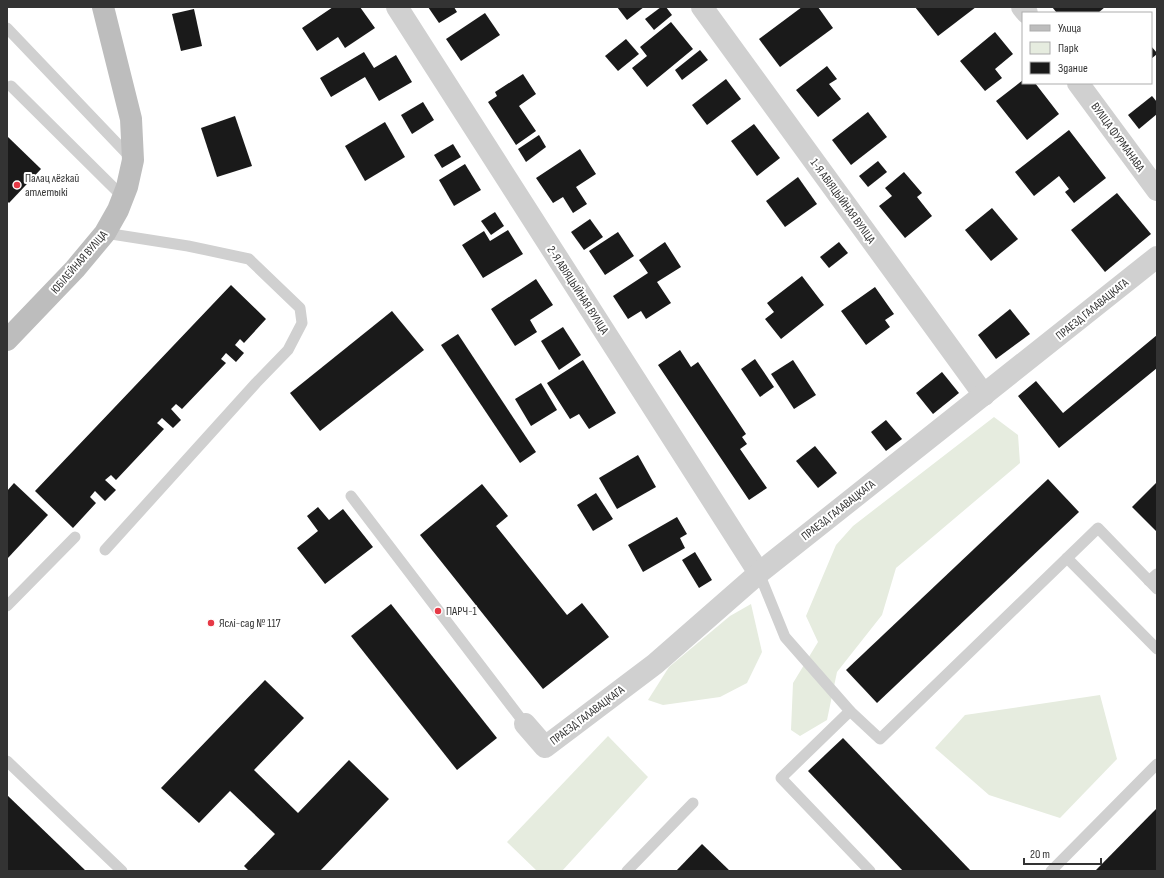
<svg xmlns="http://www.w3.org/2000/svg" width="1164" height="878" font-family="'Sofia Sans Condensed',sans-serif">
	<rect width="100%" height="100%" fill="#fff"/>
	<g fill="#e6ecdf">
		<polygon points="994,417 1018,435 1020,463 896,568 882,615 837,672 827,720 800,736 791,730 793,683 818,642 806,616 836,545 853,526"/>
		<polygon points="751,604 762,652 747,683 720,697 663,705 648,700 669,667 730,616"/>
		<polygon points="1100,695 1117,759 1060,818 989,795 935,748 965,715"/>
		<polygon points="608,736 648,777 562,871 537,871 507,842"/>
	</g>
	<g fill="#1a1a1a">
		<polygon points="333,7 360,7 375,28 345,48 338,37 317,51 302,28"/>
		<polygon points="428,7 454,7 457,12 439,23"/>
		<polygon points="617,7 644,7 627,20"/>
		<polygon points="661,7 666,7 672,15 654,30 645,19"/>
		<polygon points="802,7 818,7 833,28 780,67 759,39"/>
		<polygon points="915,7 976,7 938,36"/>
		<polygon points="1052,7 1105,7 1098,13 1057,13"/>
		<polygon points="194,9 202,46 181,51 172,14"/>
		<polygon points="485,13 500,35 461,61 446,39"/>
		<polygon points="671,22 693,49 647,87 632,68 647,56 640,47"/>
		<polygon points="995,32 1013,54 995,69 1002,78 985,91 960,61"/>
		<polygon points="626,39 639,54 618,71 605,56"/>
		<polygon points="1151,46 1157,53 1157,54 1151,59"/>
		<polygon points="700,50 708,60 682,80 675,70"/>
		<polygon points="364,52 374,68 396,55 412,82 379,101 365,77 331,97 320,78"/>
		<polygon points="827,66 837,79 829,84 841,99 818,117 796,90"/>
		<polygon points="523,74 536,94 519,106 536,131 516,145 488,102 497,96 495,92"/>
		<polygon points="726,79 741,99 707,125 692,105"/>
		<polygon points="1023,80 1023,83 1035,83 1059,114 1027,140 996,101"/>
		<polygon points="1152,96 1157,102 1157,114 1139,129 1128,115"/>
		<polygon points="423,102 434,120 412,134 401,115"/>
		<polygon points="868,112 887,137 851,165 832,140"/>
		<polygon points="235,116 252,166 217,177 201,128"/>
		<polygon points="385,122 405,157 365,181 345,146"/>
		<polygon points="754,124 780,158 757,176 731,141"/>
		<polygon points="1069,130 1106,178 1074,203 1065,192 1069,189 1059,176 1034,196 1015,172"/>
		<polygon points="539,135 546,147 526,162 518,149"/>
		<polygon points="7,136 41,169 9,203 7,201"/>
		<polygon points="453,144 461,157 442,168 434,155"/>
		<polygon points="580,149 596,174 576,187 587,204 573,213 563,197 553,203 536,178"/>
		<polygon points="878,161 887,172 868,187 859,176"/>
		<polygon points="465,164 481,190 454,206 439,180"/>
		<polygon points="904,172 922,193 917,197 932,216 905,238 879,206 892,196 885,188"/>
		<polygon points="798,177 817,204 785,227 766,201"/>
		<polygon points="1117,193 1151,234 1105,272 1071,230"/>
		<polygon points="992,208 1018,239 991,261 965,230"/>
		<polygon points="495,212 504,226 491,235 481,221"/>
		<polygon points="590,219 603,237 584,250 571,232"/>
		<polygon points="508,230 523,254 483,278 462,245 484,231 490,241"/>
		<polygon points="618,232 634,256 605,275 589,251"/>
		<polygon points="665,242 681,267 657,282 671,303 646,319 641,311 628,319 613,296 648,273 639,260"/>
		<polygon points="839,242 848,253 829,268 820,257"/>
		<polygon points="802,276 824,305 781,339 765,319 774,312 767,303"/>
		<polygon points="536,279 553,305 530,320 537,332 515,346 491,309"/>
		<polygon points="231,285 266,319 244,343 240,339 235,345 244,353 236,362 226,353 221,359 226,363 182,409 176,404 171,409 181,420 173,428 162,418 157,423 164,429 116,480 111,475 105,480 116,490 105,501 95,491 90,497 96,503 73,528 35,491"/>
		<polygon points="875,287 894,314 885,320 890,327 866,345 841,311"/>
		<polygon points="1010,309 1030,334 996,359 978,335"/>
		<polygon points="392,311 424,350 320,431 290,393"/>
		<polygon points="563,327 581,355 559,370 541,341"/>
		<polygon points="458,334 536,452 520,463 441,345"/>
		<polygon points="1157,335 1157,368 1059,448 1018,396 1036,381 1063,413"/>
		<polygon points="680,350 691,367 698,362 746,434 742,437 747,444 740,449 767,488 749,500 658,365"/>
		<polygon points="755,359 774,387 760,397 741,369"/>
		<polygon points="583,360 616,413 589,429 579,414 570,419 547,383"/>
		<polygon points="793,360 816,395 794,409 771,374"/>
		<polygon points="942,372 959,393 933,414 916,393"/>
		<polygon points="541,383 557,410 531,426 515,399"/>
		<polygon points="886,420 902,439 886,451 871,432"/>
		<polygon points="815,446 837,473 818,488 796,461"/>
		<polygon points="638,455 656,487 617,509 599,478"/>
		<polygon points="1048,479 1079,512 877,703 846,670"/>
		<polygon points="1157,482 1157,532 1132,507"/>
		<polygon points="14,483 48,515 7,559 7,491"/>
		<polygon points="482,484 508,516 496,526 567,615 582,603 609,637 543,689 420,535"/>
		<polygon points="596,493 613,519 593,531 577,505"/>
		<polygon points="318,507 329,520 343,509 373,547 325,584 297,548 318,531 307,516"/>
		<polygon points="677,517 687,534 680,538 685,548 643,572 628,545"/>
		<polygon points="695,552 712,580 699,588 682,560"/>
		<polygon points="391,604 497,738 457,770 351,636"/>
		<polygon points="265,680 304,718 254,770 298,813 349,760 389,799 320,871 249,871 244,866 275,834 230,791 199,823 161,788"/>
		<polygon points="843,738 971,871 903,871 808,771"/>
		<polygon points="7,795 86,871 7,871"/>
		<polygon points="1157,808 1157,871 1095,871"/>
		<polygon points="702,844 730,871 676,871"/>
	</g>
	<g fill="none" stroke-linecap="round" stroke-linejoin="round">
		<g stroke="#d0d0d0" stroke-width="11">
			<polyline points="7,28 131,158"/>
			<polyline points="11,86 124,198"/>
			<polyline points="351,496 525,724"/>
			<polyline points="105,550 256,383 288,350 302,323 300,308 249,259 188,246 105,233"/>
			<polyline points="1067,558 1157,649"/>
			<polyline points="759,573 785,637 850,711 781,778 870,871"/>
			<polyline points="1149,581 1157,574"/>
			<polyline points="7,606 75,537"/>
			<polyline points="850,711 880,739 1098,528 1157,589"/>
			<polyline points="7,761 122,871"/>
			<polyline points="627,871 693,803"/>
			<polyline points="1051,871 1157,764"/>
		</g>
		<g stroke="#d0d0d0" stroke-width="22">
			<polyline points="397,7 759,573"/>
			<polyline points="702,7 984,395"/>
			<polyline points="1022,7 1027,13"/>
			<polyline points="1078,83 1157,190"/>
			<polyline points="525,724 545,747 655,664 759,573 1157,257"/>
		</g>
		<polyline stroke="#bdbdbd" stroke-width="22" points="7,340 75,269 105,233 118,210 127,187 133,160 131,119 103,7"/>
	</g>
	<g fill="#e63946" stroke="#fff" stroke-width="1.5">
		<circle cx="17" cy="185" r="4"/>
		<circle cx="438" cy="611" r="4"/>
		<circle cx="211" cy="623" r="4"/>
	</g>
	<g text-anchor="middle" stroke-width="4" stroke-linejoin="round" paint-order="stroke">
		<g font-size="12" fill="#333" stroke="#fff">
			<text transform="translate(1118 137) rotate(54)" y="4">ВУЛІЦА ФУРМАНАВА</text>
			<text transform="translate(843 201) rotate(54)" y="4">1-Я АВІЯЦЫЙНАЯ ВУЛІЦА</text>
			<text transform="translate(79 262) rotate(-49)" y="4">ЮБІЛЕЙНАЯ ВУЛІЦА</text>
			<text transform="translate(578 290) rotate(57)" y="4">2-Я АВІЯЦЫЙНАЯ ВУЛІЦА</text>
			<text transform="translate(1092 309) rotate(-39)" y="4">ПРАЕЗД ГАЛАВАЦКАГА</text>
			<text transform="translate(838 510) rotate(-38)" y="4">ПРАЕЗД ГАЛАВАЦКАГА</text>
			<text transform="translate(587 715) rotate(-37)" y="4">ПРАЕЗД ГАЛАВАЦКАГА</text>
		</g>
		<g font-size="12" fill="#333" stroke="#fff" text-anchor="start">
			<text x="25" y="182">Палац лёгкай<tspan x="25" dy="14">атлетыкі</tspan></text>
			<text x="446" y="615">ПАРЧ-1</text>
			<text x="219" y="627">Яслі-сад № 117</text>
		</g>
	</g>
	<rect width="1164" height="878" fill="none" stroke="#333333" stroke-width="16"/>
	<rect x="1022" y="12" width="130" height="72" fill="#ffffff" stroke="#adadad"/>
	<rect x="1030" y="25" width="20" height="6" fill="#bdbdbd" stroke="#adadad"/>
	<text x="1058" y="32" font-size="12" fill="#333333">Улица</text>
	<rect x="1030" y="42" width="20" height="12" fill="#e6ecdf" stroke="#adadad"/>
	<text x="1058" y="52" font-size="12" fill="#333333">Парк</text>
	<rect x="1030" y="62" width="20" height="12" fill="#1a1a1a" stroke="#adadad"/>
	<text x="1058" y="72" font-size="12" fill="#333333">Здание</text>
	<path d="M1024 858v6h77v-6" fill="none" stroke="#333333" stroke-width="2"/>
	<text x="1030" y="858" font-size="12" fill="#333333" stroke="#ffffff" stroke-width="3" paint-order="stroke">20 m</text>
</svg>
